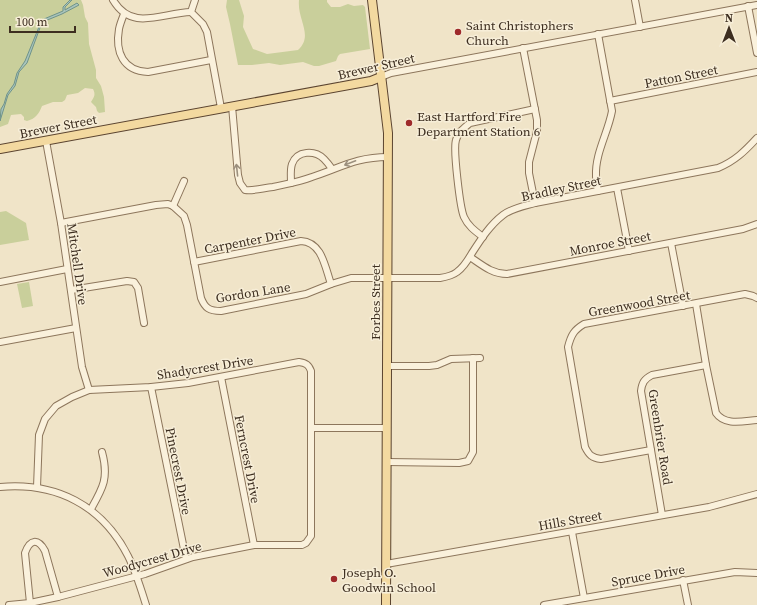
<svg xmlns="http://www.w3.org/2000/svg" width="757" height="605" font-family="'Source Serif 4',serif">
	<rect width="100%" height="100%" fill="#f0e4c8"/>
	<g fill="#c9cf9b">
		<path d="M0,0H81L83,5L85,17L88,23L89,44L96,70V78L101,86L104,97L105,112L99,113L97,111L96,107L91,102C94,97 96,95 93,89L85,88L78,93L67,95L65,100L62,102H53L42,106C39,114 35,119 27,121L24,120V117L21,114L11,115L8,124L0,127Z"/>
		<path d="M227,0H239L244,16L243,27L253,49L267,54L298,50C314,35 297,20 299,0H327V2L331,7H340L348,4L354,6L363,5L365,7L370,49L340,54L338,56L336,61L319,66H314L303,62L280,65L269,63L252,65H238L230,24L226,7Z"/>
		<polygon points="6,211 26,223 29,240 0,245 0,212"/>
		<polygon points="29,282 33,306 22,308 17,284"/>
	</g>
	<polygon fill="#a9c4bc" stroke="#6f938a" points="70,0 72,0 65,7 65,10 77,3 79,5 62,14 45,21 41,25 27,63 19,72 15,86 8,95 0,121 1,109 4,104 7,94 14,84 17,73 25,61 41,22 44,19 63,11 63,7"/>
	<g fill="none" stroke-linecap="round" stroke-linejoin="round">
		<defs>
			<g id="minor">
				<path d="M113,0C132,32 161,13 191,12"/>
				<polyline points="195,0 191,12 203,24 207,32 221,108"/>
				<polyline points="635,0 640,27"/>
				<polyline points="748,6 757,53"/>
				<path d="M124,14C122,19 120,24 119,29C115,52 123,71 148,72L211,60"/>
				<path d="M598,34L612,111C608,133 595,153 596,176C596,181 597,186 598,191"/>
				<polyline points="523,48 537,120 537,131 529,162 529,173 535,203"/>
				<polyline points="381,77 391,73 757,5"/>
				<polyline points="610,101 757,72"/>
				<path d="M232,106L238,175L240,183L245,190C255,191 263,188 273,187C286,184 299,182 312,177C340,168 356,157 388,157"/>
				<polyline points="46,141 61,223 82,367 89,390"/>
				<path d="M291,183C291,176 290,170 292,164C297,150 315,150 324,159C327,162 330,166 332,169"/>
				<polyline points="617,188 629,251"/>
				<path d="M173,206L184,216L187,225L201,298C205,308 209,311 221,311L306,294L331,284L351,278H440C446,277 452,276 457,272C464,267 468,260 472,253C481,239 490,225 503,215C512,208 524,206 535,203L718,168C735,161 745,151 757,138"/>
				<polyline points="61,223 156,205 168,204 173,206 184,181"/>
				<path d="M483,237C475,231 468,226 464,217C460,208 453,149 456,140C458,132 464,128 470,123L535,109"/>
				<polyline points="671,243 683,306"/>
				<path d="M470,257C482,265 492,274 507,274L743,229L757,224"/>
				<path d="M194,262L301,241C322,242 325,267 331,284"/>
				<polyline points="0,282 67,269"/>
				<polyline points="71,290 127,281 134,282 138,288 144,323"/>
				<path d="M696,304L706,365L716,413C725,426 743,421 757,420"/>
				<polyline points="0,342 76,328"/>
				<polyline points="387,366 429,366 437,365 451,359 480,358"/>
				<polyline points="221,377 254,545"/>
				<polyline points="151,387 186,559"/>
				<polyline points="312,428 386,428"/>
				<path d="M651,450L601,459C592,458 589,455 585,447L568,347C571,335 574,330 584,324L745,294L753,296L757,298"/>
				<polyline points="387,462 459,463 468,461 473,452 473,358"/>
				<path d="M0,487C56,482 102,505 128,556C136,572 141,589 146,605"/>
				<path d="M91,509C103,488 109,478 102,452"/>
				<path d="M662,515L641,391C642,383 644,379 652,375L706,365"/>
				<polyline points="572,532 584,598"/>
				<polyline points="386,564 709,507 757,494"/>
				<polyline points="683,580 688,605"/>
				<path d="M30,603L25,553C30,539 38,538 45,551L58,597"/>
				<path d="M9,605L30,603L58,597L145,574L193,557L254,545H302L306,543L311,536V371C309,365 306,363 299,362L188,383L151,387L89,390L72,397L56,406L45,419L39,435L37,487"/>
				<polyline points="544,605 735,572 757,573"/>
			</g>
			<g id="major">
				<polyline points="372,0 388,133 386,605"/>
				<polyline points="0,149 371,81 381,77"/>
			</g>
		</defs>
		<use href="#minor" stroke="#8d765c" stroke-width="8"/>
		<use href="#major" stroke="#5b4430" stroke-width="10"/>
		<use href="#minor" stroke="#faf1dc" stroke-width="6"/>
		<use href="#major" stroke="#f3d9a0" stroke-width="8"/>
	</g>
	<defs><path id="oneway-shaft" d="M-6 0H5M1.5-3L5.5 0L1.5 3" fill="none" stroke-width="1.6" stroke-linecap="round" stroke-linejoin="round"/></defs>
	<g stroke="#9c907e">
		<use href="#oneway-shaft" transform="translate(350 163) rotate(159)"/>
		<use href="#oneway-shaft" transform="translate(237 170) rotate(-96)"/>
	</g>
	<g fill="#9e2a2b" stroke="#f7eed8" stroke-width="1.5">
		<circle cx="458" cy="32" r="4"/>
		<circle cx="409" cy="123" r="4"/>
		<circle cx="334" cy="579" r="4"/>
	</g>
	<g text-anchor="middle" stroke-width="3" stroke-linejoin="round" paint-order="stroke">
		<g font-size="13" fill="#3d2e20" stroke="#f7eed8" text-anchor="start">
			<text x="466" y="30">Saint Christophers<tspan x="466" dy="15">Church</tspan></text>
			<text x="417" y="121">East Hartford Fire<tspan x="417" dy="15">Department Station 6</tspan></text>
			<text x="342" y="577">Joseph O.<tspan x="342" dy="15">Goodwin School</tspan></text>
		</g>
		<g font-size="13" fill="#3d2e20" stroke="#f7eed8">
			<text transform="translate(376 66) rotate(-13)" y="5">Brewer Street</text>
			<text transform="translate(681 76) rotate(-11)" y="5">Patton Street</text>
			<text transform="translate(58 126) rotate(-11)" y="5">Brewer Street</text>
			<text transform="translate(561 188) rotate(-12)" y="5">Bradley Street</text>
			<text transform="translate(250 240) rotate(-11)" y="5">Carpenter Drive</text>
			<text transform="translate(610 243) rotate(-11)" y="5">Monroe Street</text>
			<text transform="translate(78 264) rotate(82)" y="5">Mitchell Drive</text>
			<text transform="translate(253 292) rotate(-9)" y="5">Gordon Lane</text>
			<text transform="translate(375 302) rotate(-90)" y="5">Forbes Street</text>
			<text transform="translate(639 303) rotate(-10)" y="5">Greenwood Street</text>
			<text transform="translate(205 367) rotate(-9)" y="5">Shadycrest Drive</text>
			<text transform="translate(661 437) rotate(81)" y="5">Greenbrier Road</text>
			<text transform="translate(248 459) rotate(79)" y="5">Ferncrest Drive</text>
			<text transform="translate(179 471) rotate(79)" y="5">Pinecrest Drive</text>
			<text transform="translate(570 520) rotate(-10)" y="5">Hills Street</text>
			<text transform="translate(152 559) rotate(-16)" y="5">Woodycrest Drive</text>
			<text transform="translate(648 575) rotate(-10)" y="5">Spruce Drive</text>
		</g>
	</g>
	<g transform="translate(729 28)" stroke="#f7eed8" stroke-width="3" paint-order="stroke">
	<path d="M0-3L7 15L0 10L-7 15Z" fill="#3d2e20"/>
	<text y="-6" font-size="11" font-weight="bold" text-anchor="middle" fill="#3d2e20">N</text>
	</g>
	<path d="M10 26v6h65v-6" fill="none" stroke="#3d2e20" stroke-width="2"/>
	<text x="16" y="26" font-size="12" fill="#3d2e20" stroke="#f7eed8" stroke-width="3" paint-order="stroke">100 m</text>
</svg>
